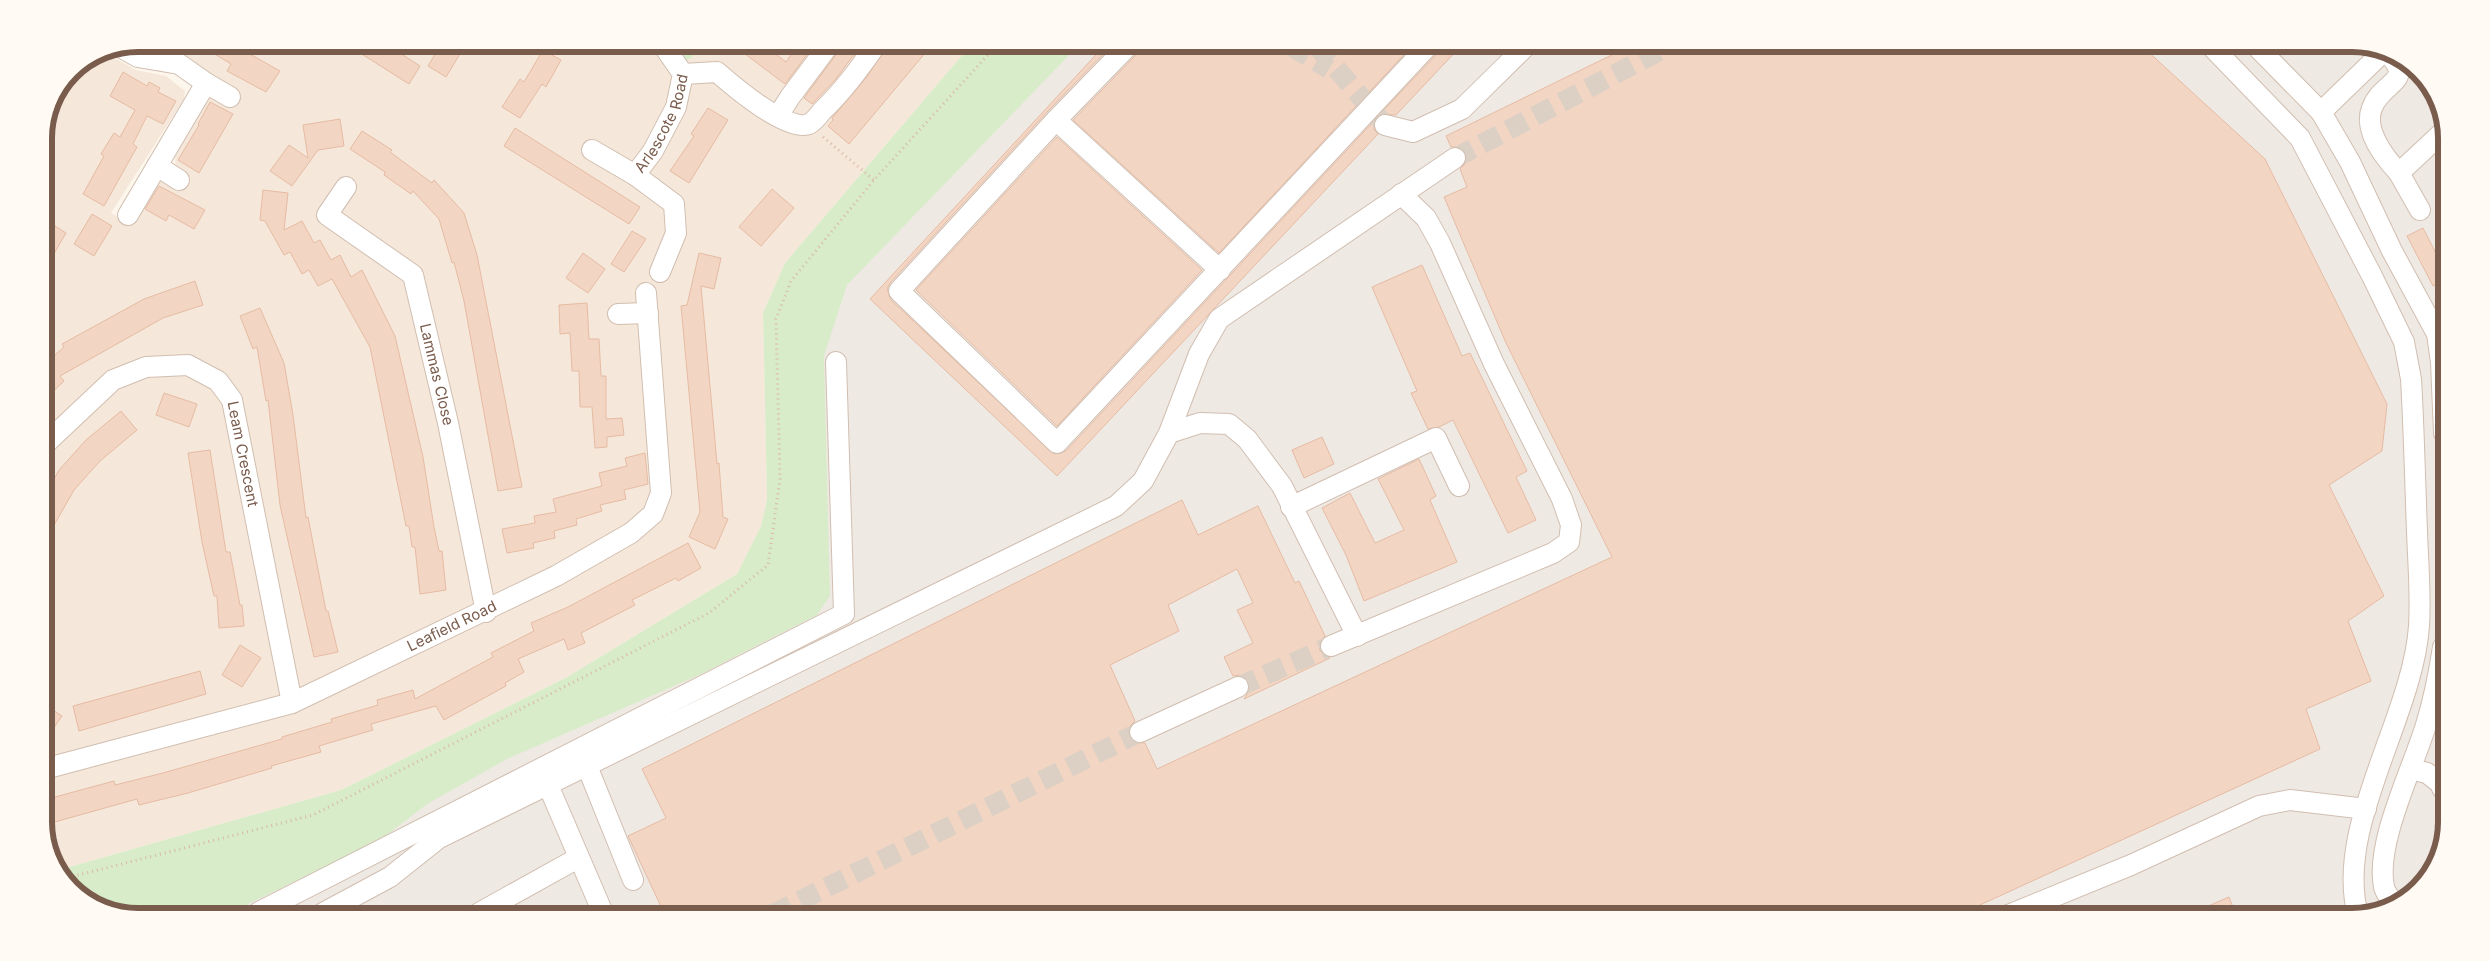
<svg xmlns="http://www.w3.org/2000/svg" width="2490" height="961" font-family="Inter,sans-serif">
	<rect width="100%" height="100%" fill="#fdf6ec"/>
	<polygon fill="#f5e8da" points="140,44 970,46 785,263 763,313 767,499 761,526 737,574 567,677 341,790 59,870 44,829 44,132 72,71 102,51 136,70 166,76 185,91 184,99 111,213 131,225 156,181 162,181 176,171 175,158 205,102 212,97 174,54"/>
	<polygon fill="#efe9e4" points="1000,46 2382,49 2427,80 2446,132 2441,853 2409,898 2352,917 108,912 67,883 314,820 771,566 780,384"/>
	<g fill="#d8ecc9">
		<polygon points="674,45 703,45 705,48 686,61"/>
		<path d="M970,46H1078L847,285L824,356L830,596L817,615L697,676L507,759L427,804L379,841L231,912H115C95,906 67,889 59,870L341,790L567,677L737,574L761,526L767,499L763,313L785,263Z"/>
	</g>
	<g fill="#f3d5c3" stroke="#e6bba3">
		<polygon points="198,44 232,44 280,71 266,92 227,71 231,64"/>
		<polygon points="346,44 386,44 420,66 409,84"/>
		<polygon points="441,44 466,44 446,77 428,66"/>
		<polygon points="733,45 764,45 786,62 798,45 814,45 785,84"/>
		<polygon points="841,45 861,45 835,80 812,104 804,98 838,52"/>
		<polygon points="888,45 931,46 849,144 828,126 833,120 832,118 866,78"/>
		<polygon points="1104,46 1111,46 1047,112 890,283 887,289 891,300 1054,454 1066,451 1374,121 1374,129 1378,134 1057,476 870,299"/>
		<polygon points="1140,46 1185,46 1411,47 1219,253 1073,120 1137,54"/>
		<polygon points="1439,47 1460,47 1396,115 1380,114 1436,55"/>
		<polygon points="1628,47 2144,48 2265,159 2387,404 2382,451 2329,485 2384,596 2348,621 2371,681 2306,709 2320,749 1956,916 664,913 628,836 666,818 642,769 1182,500 1198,535 1258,506 1295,583 1299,581 1325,636 1319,644 1320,651 1330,658 1244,699 1250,689 1249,682 1240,675 1233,676 1224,657 1253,643 1237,610 1253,603 1237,569 1168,605 1179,631 1110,665 1135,721 1130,726 1129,736 1134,742 1145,743 1157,769 1612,557 1506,343 1444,197 1467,187 1460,169 1466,163 1465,152 1460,147 1451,147 1446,136"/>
		<polygon points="543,50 561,60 546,87 542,84 520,118 502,107 520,79 524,82"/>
		<polygon points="123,72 147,86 149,82 160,88 158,92 176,101 163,124 147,116 133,144 137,147 104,206 83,194 104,156 101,154 114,133 120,137 135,110 110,96"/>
		<polygon points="210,102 233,114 199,173 178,160 199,125 198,124"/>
		<polygon points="708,108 728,120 689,183 670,171 694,136 691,134"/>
		<polygon points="340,119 344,146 318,150 292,186 270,171 289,145 308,158 303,125"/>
		<polygon points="515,128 640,207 629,224 504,146"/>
		<polygon points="362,131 392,150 390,152 432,183 434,180 464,213 477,255 522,487 498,491 464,301 454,262 452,263 439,219 413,191 411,194 384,175 385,172 350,149"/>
		<polygon points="1057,137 1202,270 1057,426 916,290"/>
		<polygon points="159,186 205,210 194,229 169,215 166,221 145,209"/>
		<polygon points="772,189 794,208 761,246 739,227"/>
		<polygon points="263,190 288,193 284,230 302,221 314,243 320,240 331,260 340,255 351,277 362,270 395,336 423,457 434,527 439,551 442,551 446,590 420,594 415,547 412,547 409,526 406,526 370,347 332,279 318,286 309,270 302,274 290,252 284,255 265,221 260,220"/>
		<polygon points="92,214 112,226 94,256 74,244"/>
		<polygon points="44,219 66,233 44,271"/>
		<polygon points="2423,228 2445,271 2445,280 2433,286 2407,236"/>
		<polygon points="632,231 646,239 624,272 611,264"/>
		<polygon points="583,253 605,269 588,293 566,278"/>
		<polygon points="699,253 721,258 714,289 701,286 717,464 719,463 723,517 728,519 715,549 689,537 700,512 681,306 687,305"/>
		<polygon points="1422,265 1462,356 1470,353 1527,471 1516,477 1536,520 1508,533 1453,420 1439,427 1428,429 1411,393 1417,391 1372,287"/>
		<polygon points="195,281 203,305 163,318 60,376 64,381 44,400 44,359 47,362 64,347 62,344 144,299"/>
		<polygon points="587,303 589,339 599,339 601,376 606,376 606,419 622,418 624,435 607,437 607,447 595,448 592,407 580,407 579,371 572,371 570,333 560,334 559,305"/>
		<polygon points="260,308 284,363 293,415 306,518 308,517 326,611 328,611 338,652 314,657 280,505 268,400 266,401 257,347 253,349 240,316"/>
		<polygon points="164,393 197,404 189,427 156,415"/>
		<polygon points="121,411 137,430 100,461 74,490 44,543 44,497 59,470 86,440"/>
		<polygon points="1322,437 1334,464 1304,478 1292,450"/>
		<polygon points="210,450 226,552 230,552 240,605 242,605 244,626 219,628 217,596 214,596 202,542 188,453"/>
		<polygon points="645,453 648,484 624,490 626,499 600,505 602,511 576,519 577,525 554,531 555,538 533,543 534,548 507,553 502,529 535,523 534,516 556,512 553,499 602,486 599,473 627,466 625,458"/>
		<polygon points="1419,459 1436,496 1430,500 1457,562 1364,601 1346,555 1322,508 1350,493 1375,543 1404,530 1378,479"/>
		<polygon points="688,543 701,568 678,581 676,578 632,600 635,605 581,633 585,643 568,650 564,639 518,659 524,672 505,683 506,686 444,720 436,706 371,724 373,730 319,746 321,752 271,766 272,768 188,793 139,805 137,799 44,825 44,800 114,781 115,785 163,773 282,739 282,737 332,722 331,719 378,705 377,700 413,690 415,699 493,657 491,653 534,631 531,623 568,607"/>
		<polygon points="240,645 261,658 242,687 222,675"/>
		<polygon points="200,671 206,694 79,731 73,706"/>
		<polygon points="44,704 62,716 44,742"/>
		<polygon points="2229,897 2237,917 2183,917"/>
	</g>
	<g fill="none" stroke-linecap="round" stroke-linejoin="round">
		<g stroke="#dcd0c4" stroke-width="20" stroke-dasharray="20 10" stroke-linecap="butt">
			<polyline points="1291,46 1329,69"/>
			<polyline points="1317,46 1385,125"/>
			<polyline points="1455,158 1667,47"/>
			<polyline points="1238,687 1331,646"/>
			<polyline points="773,914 1140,732"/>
		</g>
		<defs>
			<g id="minor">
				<polyline points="120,47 138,57 179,64 206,83 230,97"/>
				<path d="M2213,48L2300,138L2372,276L2404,342L2411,379C2414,430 2415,480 2417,531C2418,562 2421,594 2419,626C2413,717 2334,827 2358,915"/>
				<polyline points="2259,49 2321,112 2350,162 2392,251 2437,334 2441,362 2444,433"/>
				<path d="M2384,50C2419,82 2382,80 2372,108C2363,130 2385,158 2399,173"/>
				<path d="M683,74L717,72C733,86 788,133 809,124C813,122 819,115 822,111C843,91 859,69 876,45"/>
				<polyline points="2321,112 2385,50"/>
				<polyline points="778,116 790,97 829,45"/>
				<polyline points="1056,120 1128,46"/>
				<polyline points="1385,125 1413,132 1462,109 1525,47"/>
				<polyline points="592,150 635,175"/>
				<polyline points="157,166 179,180"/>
				<path id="s1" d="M346,187L327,215L413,275L448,423L486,612"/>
				<polyline points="2420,210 2399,173 2445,130"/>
				<polyline points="128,215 206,83"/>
				<polyline points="1220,270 1056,120 899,291 1057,443 1427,47"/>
				<path id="s2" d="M660,272L676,233L674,204L635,175L653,151L676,107L683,74L663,45"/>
				<polyline points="618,314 648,313"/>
				<polyline points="1169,433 1200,423 1229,424 1247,439 1282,486 1357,636"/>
				<path id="s3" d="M44,445L113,380L146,367L188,365L218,381L232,400L292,703"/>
				<polyline points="1291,507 1436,438 1459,486"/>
				<polyline points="1331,646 1553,553 1569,542 1571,525 1562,499 1494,364 1440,243 1426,218 1401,194"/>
				<polyline points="1140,732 1238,687"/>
				<polyline points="587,766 633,880"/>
				<path id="s4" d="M44,769L292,703L556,576L631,533L653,514L661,493L646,293"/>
				<polyline points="2411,769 2427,773 2441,784 2442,788"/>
				<polyline points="548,785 603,913"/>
				<path d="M2393,903C2390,898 2385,892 2384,887C2375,843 2413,768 2426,725C2434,699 2439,673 2443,647"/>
				<polyline points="259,912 844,614 836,362"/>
				<polyline points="323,913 390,877 439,838 1116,506 1143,481 1169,433 1199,354 1219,319 1455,158"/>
				<polyline points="479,913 578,858"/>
				<polyline points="2006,916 2131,865 2259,806 2290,800 2366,809"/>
			</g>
		</defs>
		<use href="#minor" stroke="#d1beb0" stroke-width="22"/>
		<g stroke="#d9b8a5" stroke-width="3" stroke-dasharray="1 4" stroke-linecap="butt">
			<polyline points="823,137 874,180"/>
			<polyline points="63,879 313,815 709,613 768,565 780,479 776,319 791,281 874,180 996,46"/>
		</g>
		<use href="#minor" stroke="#fff" stroke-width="20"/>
	</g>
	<g text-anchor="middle" stroke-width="5" stroke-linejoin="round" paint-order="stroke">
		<g font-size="15" fill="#7a5c4d" stroke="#fffaf3">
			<text dy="5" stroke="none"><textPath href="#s2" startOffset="179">Arlescote Road</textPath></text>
			<text dy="5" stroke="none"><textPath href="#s1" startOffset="241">Lammas Close</textPath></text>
			<text dy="5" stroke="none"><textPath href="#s3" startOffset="285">Leam Crescent</textPath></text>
			<text dy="5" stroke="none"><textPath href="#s4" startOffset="434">Leafield Road</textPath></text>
		</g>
	</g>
	<path d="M0 0H2490V961H0ZM138 52H2352A86 86 0 0 1 2438 138V822A86 86 0 0 1 2352 908H138A86 86 0 0 1 52 822V138A86 86 0 0 1 138 52Z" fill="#fffaf3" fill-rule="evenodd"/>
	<path fill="none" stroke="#7a5c4d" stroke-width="6" d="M138 52H2352A86 86 0 0 1 2438 138V822A86 86 0 0 1 2352 908H138A86 86 0 0 1 52 822V138A86 86 0 0 1 138 52Z"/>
</svg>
